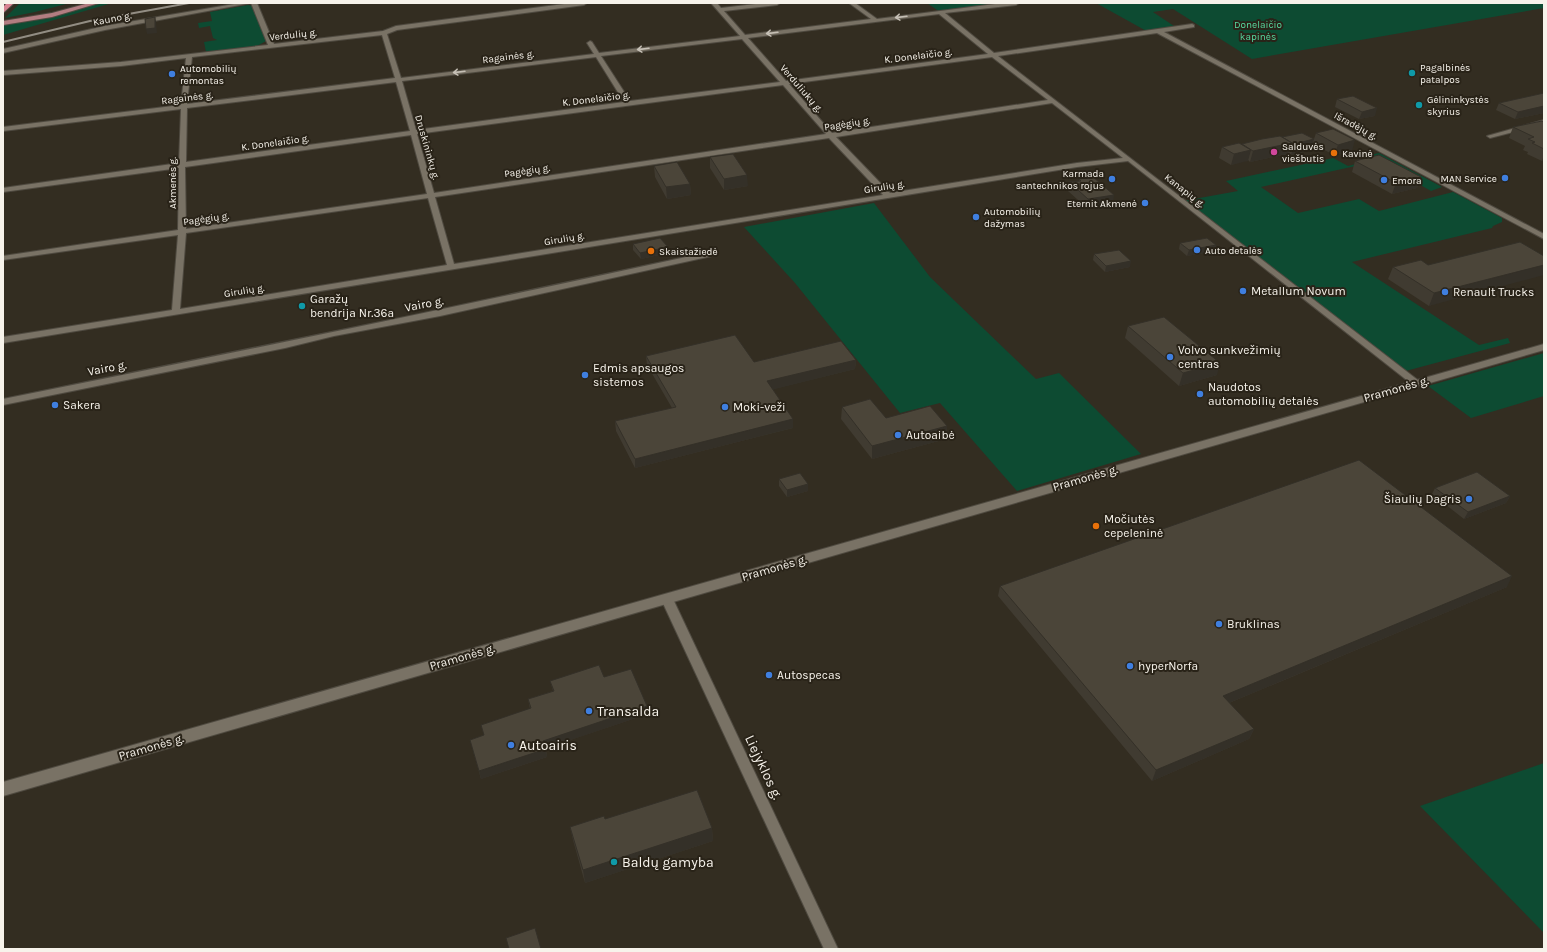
<svg xmlns="http://www.w3.org/2000/svg" width="1547" height="952" font-family="Karla,sans-serif">
	<rect width="100%" height="100%" fill="#332d21"/>
	<g fill="#0d4b32">
		<polygon points="20,3 70,3 35,12 5,18"/>
		<polygon points="102,3 112,3 3,35 3,25 54,16"/>
		<polygon points="927,3 1016,3 940,12"/>
		<polygon points="1096,3 1544,3 1544,8 1252,59 1173,9 1153,12 1177,28 1150,33"/>
		<polygon points="248,5 253,6 266,41 257,46 206,52 204,42 217,40 213,38 210,26 199,28 198,23 212,21 210,12"/>
		<polygon points="1379,153 1442,187 1431,191 1378,161 1261,187 1298,213 1359,199 1379,211 1453,192 1502,218 1502,222 1493,226 1492,228 1352,262 1479,345 1508,338 1510,343 1402,372 1183,201 1238,191 1226,181 1333,158 1348,166 1360,163 1365,156"/>
		<polygon points="874,203 930,277 1036,379 1059,373 1141,454 1017,491 940,403 900,413 795,283 744,227"/>
		<polygon points="1544,353 1544,396 1471,418 1428,386"/>
		<polygon points="1544,763 1544,933 1420,806"/>
	</g>
	<g fill="none" stroke-linecap="round" stroke-linejoin="round">
		<defs>
			<g id="street">
				<path d="M240,3H257L274,44L383,31L396,26L572,3H587L584,5L397,30L387,34L401,78L594,54L587,43L590,41L592,42L599,53L740,36L711,3H717L721,8L764,3H780L777,5L724,11L745,35L871,19L849,3H855L877,19L1003,3H1019L1016,5L945,13L994,53L1192,24L1194,25V27L1164,32L1544,234V239L1157,33L998,56L1419,381L1421,383L1419,385H1413L1128,161L1077,167L3,343V337L172,310L178,235L3,260V256L178,230L179,168L3,192V188L179,163L181,109L3,131V127L181,105L186,58L121,66L3,75V71L121,62L268,45L251,3L105,30L3,53V49L105,26ZM939,14L988,54L786,81L748,38ZM382,35L395,78L187,104L192,57ZM742,39L780,82L630,101L601,56ZM596,57L624,102L416,130L402,81ZM992,57L1048,100L832,133L789,84ZM396,82L410,131L186,162L187,108ZM783,85L826,134L434,193L417,134ZM1052,103L1123,158L1077,163L890,193L836,137ZM411,135L427,194L186,229L185,167ZM829,138L883,195L454,264L435,197ZM428,198L447,265L180,309L186,233Z"/>
				<polygon points="1544,120 1544,124 1490,138 1487,136"/>
				<path d="M709,252L713,254L712,256L440,316L334,336L285,348L3,405V399C239,352 474,303 709,252Z"/>
				<polygon points="667,595 671,596 673,599 838,949 824,949 661,599 663,596"/>
			</g>
			<polygon id="secondary" points="1544,344 1544,350 3,796 3,782"/>
			<polygon id="primary" points="89,3 99,3 52,17 3,25 3,21 52,13"/>
			<polygon id="highway" points="7,3 14,3 3,13 3,7"/>
		</defs>
		<use href="#street" stroke="#4f4a40" stroke-width="2"/>
		<use href="#secondary" stroke="#4f4a40" stroke-width="2"/>
		<use href="#primary" stroke="#4f4a40" stroke-width="2"/>
		<use href="#highway" stroke="#4f4a40" stroke-width="2"/>
		<use href="#street" fill="#797265" fill-rule="evenodd"/>
		<use href="#secondary" fill="#797265" fill-rule="evenodd"/>
		<use href="#primary" fill="#b27d81" fill-rule="evenodd"/>
		<use href="#highway" fill="#d88493" fill-rule="evenodd"/>
		<polyline stroke="#928d83" stroke-width="2" points="3,42 90,21 189,3"/>
	</g>
	<g fill="#403b31">
		<polygon points="1544,93 1544,113 1515,119 1496,110 1499,103"/>
		<polygon points="1337,99 1375,116 1359,119 1335,107"/>
		<polygon points="1544,122 1544,160 1542,161 1527,154 1528,152 1523,150 1525,146 1509,138 1513,127"/>
		<polygon points="1316,133 1352,151 1334,155 1313,144 1311,150 1291,155 1289,153 1288,154 1250,162 1248,160 1231,165 1219,158 1222,147 1282,138 1282,137 1314,139"/>
		<polygon points="710,157 748,186 724,190 710,168"/>
		<polygon points="1355,161 1421,177 1417,188 1392,194 1352,172"/>
		<polygon points="654,166 690,184 691,195 667,199 655,177"/>
		<polygon points="1079,179 1113,203 1087,208 1068,191 1069,182 1079,181"/>
		<polygon points="1180,243 1216,245 1215,251 1187,256 1179,249"/>
		<polygon points="633,244 668,253 641,259 633,250"/>
		<polygon points="1094,254 1130,267 1105,272 1093,260"/>
		<polygon points="1544,256 1429,306 1388,279 1393,267 1428,265"/>
		<polygon points="1128,326 1217,375 1179,386 1125,338"/>
		<polygon points="646,356 754,362 856,360 855,369 773,389 793,428 635,468 616,431 615,421 672,408 647,365"/>
		<polygon points="842,407 886,418 947,426 946,439 872,459 841,419"/>
		<polygon points="779,479 808,484 808,491 787,497 779,486"/>
		<polygon points="1435,488 1510,496 1506,503 1464,519 1432,494"/>
		<polygon points="1000,586 1507,587 1229,703 1254,729 1249,739 1152,781 998,596"/>
		<polygon points="604,677 647,706 648,714 546,748 547,757 481,779 470,740 484,735 481,725 530,709 528,699 553,691 550,681"/>
		<polygon points="605,819 712,828 713,841 585,883 573,840 570,827"/>
	</g>
	<g fill="#343028">
		<polygon points="155,17 156,22 157,33 147,34 146,29"/>
		<polygon points="1544,106 1544,113 1515,119 1518,112"/>
		<polygon points="1377,108 1375,116 1359,119 1362,112"/>
		<polygon points="1314,139 1311,150 1291,155 1294,144"/>
		<polygon points="1355,140 1352,151 1334,155 1338,145"/>
		<polygon points="1292,143 1288,154 1250,162 1253,151"/>
		<polygon points="1251,150 1248,161 1231,165 1234,154"/>
		<polygon points="1544,155 1544,160 1542,161"/>
		<polygon points="747,175 748,186 724,190 724,179"/>
		<polygon points="1421,177 1417,188 1392,194 1396,183"/>
		<polygon points="690,184 691,195 667,199 666,187"/>
		<polygon points="1114,195 1113,203 1087,208 1088,199"/>
		<polygon points="1216,245 1215,251 1187,256 1189,250"/>
		<polygon points="668,247 668,253 641,259 640,253"/>
		<polygon points="1131,261 1130,267 1105,272 1106,266"/>
		<polygon points="1544,265 1544,275 1429,306 1434,293"/>
		<polygon points="856,360 855,369 767,391 767,381"/>
		<polygon points="1220,363 1217,375 1179,386 1183,373"/>
		<polygon points="793,419 793,428 635,468 635,459"/>
		<polygon points="947,426 946,439 872,459 872,446"/>
		<polygon points="808,484 808,491 787,497 787,490"/>
		<polygon points="1510,496 1506,503 1464,519 1468,512"/>
		<polygon points="1512,576 1507,587 1219,707 1223,696"/>
		<polygon points="647,706 648,714 544,749 543,741"/>
		<polygon points="1254,729 1249,739 1152,781 1156,770"/>
		<polygon points="546,749 547,757 481,779 479,771"/>
		<polygon points="712,828 713,841 585,883 583,870"/>
	</g>
	<g fill="#4b4539" stroke="#343028">
		<polygon points="155,17 155,28 146,29 145,19"/>
		<polygon points="1544,93 1544,106 1518,112 1499,103"/>
		<polygon points="1353,96 1377,108 1362,112 1337,99"/>
		<polygon points="1542,121 1544,122 1544,149 1532,143 1535,142 1528,139 1534,137 1513,127"/>
		<polygon points="1333,129 1355,140 1338,145 1316,133"/>
		<polygon points="1302,133 1314,139 1294,144 1282,137"/>
		<polygon points="1280,136 1292,143 1253,151 1242,144 1262,139"/>
		<polygon points="1239,143 1251,150 1234,154 1222,147"/>
		<polygon points="733,154 747,175 724,179 710,157"/>
		<polygon points="1379,155 1421,177 1396,183 1355,161"/>
		<polygon points="677,162 690,184 666,187 654,166"/>
		<polygon points="1093,177 1114,195 1088,199 1069,182 1081,181 1079,179"/>
		<polygon points="660,238 668,247 640,253 633,244"/>
		<polygon points="1207,238 1216,245 1189,250 1180,243"/>
		<polygon points="1520,242 1544,256 1544,265 1434,293 1393,267 1421,260 1428,265"/>
		<polygon points="1119,250 1131,261 1106,266 1094,254"/>
		<polygon points="1164,317 1220,363 1183,373 1128,326"/>
		<polygon points="735,335 754,362 841,341 856,360 767,381 793,419 635,459 615,421 676,407 646,356"/>
		<polygon points="870,399 886,418 930,406 947,426 872,446 842,407"/>
		<polygon points="1359,460 1512,576 1223,696 1254,729 1156,770 1000,586"/>
		<polygon points="1477,472 1510,496 1468,512 1435,488"/>
		<polygon points="800,473 808,484 787,490 779,479"/>
		<polygon points="599,665 604,677 631,669 647,706 543,741 546,749 479,771 470,740 484,735 481,725 531,708 528,699 554,691 550,681"/>
		<polygon points="697,790 712,828 583,870 570,827 604,816 605,819"/>
		<polygon points="535,928 541,949 509,949 506,938"/>
	</g>
	<defs><path id="oneway-shaft" d="M-6 0H5M1.5-3L5.5 0L1.5 3" fill="none" stroke-width="1.6" stroke-linecap="round" stroke-linejoin="round"/></defs>
	<g stroke="#c5bfb5">
		<use href="#oneway-shaft" transform="translate(901 17) rotate(173)"/>
		<use href="#oneway-shaft" transform="translate(772 33) rotate(173)"/>
		<use href="#oneway-shaft" transform="translate(643 49) rotate(173)"/>
		<use href="#oneway-shaft" transform="translate(459 72) rotate(173)"/>
	</g>
	<g fill="#0f9aa8" stroke="#292318" stroke-width="1.5">
		<circle cx="1412" cy="73" r="4"/>
		<circle cx="1419" cy="105" r="4"/>
		<circle cx="302" cy="306" r="4"/>
		<circle cx="614" cy="862" r="4"/>
	</g>
	<g fill="#3f7fe0" stroke="#292318" stroke-width="1.5">
		<circle cx="172" cy="74" r="4"/>
		<circle cx="1505" cy="178" r="4"/>
		<circle cx="1112" cy="179" r="4"/>
		<circle cx="1384" cy="180" r="4"/>
		<circle cx="1145" cy="203" r="4"/>
		<circle cx="976" cy="217" r="4"/>
		<circle cx="1197" cy="250" r="4"/>
		<circle cx="1243" cy="291" r="4"/>
		<circle cx="1445" cy="292" r="4"/>
		<circle cx="1170" cy="357" r="4"/>
		<circle cx="585" cy="375" r="4"/>
		<circle cx="1200" cy="394" r="4"/>
		<circle cx="55" cy="405" r="4"/>
		<circle cx="725" cy="407" r="4"/>
		<circle cx="898" cy="435" r="4"/>
		<circle cx="1469" cy="499" r="4"/>
		<circle cx="1219" cy="624" r="4"/>
		<circle cx="1130" cy="666" r="4"/>
		<circle cx="769" cy="675" r="4"/>
		<circle cx="589" cy="711" r="4"/>
		<circle cx="511" cy="745" r="4"/>
	</g>
	<circle fill="#d1479c" stroke="#292318" stroke-width="1.5" cx="1274" cy="152" r="4"/>
	<g fill="#e8710a" stroke="#292318" stroke-width="1.5">
		<circle cx="1334" cy="153" r="4"/>
		<circle cx="651" cy="251" r="4"/>
		<circle cx="1096" cy="526" r="4"/>
	</g>
	<g text-anchor="middle" stroke-width="4" stroke-linejoin="round" paint-order="stroke">
		<g font-size="10" fill="#f7f3eb" stroke="#292318">
			<text transform="translate(112 18) rotate(-11)" y="4">Kauno g.</text>
			<text transform="translate(293 34) rotate(-6)" y="4">Verdulių g.</text>
			<text transform="translate(918 55) rotate(-7)" y="4">K. Donelaičio g.</text>
			<text transform="translate(508 56) rotate(-7)" y="4">Ragainės g.</text>
			<text transform="translate(802 88) rotate(49)" y="4">Verduliukų g.</text>
			<text transform="translate(187 97) rotate(-7)" y="4">Ragainės g.</text>
			<text transform="translate(596 98) rotate(-7)" y="4">K. Donelaičio g.</text>
			<text transform="translate(847 123) rotate(-9)" y="4">Pagėgių g.</text>
			<text transform="translate(1356 125) rotate(28)" y="4">Išradėjų g.</text>
			<text transform="translate(275 142) rotate(-8)" y="4">K. Donelaičio g.</text>
			<text transform="translate(428 147) rotate(74)" y="4">Druskininkų g.</text>
			<text transform="translate(527 170) rotate(-8)" y="4">Pagėgių g.</text>
			<text transform="translate(172 183) rotate(-90)" y="4">Akmenės g.</text>
			<text transform="translate(884 186) rotate(-9)" y="4">Girulių g.</text>
			<text transform="translate(1185 190) rotate(38)" y="4">Kanapių g.</text>
			<text transform="translate(206 218) rotate(-8)" y="4">Pagėgių g.</text>
			<text transform="translate(564 238) rotate(-10)" y="4">Girulių g.</text>
			<text transform="translate(244 290) rotate(-9)" y="4">Girulių g.</text>
		</g>
		<g font-size="10" fill="#56daa0" stroke="#292318">
			<text x="1258" y="28">Donelaičio<tspan x="1258" dy="12">kapinės</tspan></text>
		</g>
		<g font-size="10" fill="#f7f3eb" stroke="#292318" text-anchor="start">
			<text x="1420" y="71">Pagalbinės<tspan x="1420" dy="12">patalpos</tspan></text>
			<text x="180" y="72">Automobilių<tspan x="180" dy="12">remontas</tspan></text>
			<text x="1427" y="103">Gėlininkystės<tspan x="1427" dy="12">skyrius</tspan></text>
			<text x="1282" y="150">Salduvės<tspan x="1282" dy="12">viešbutis</tspan></text>
			<text x="1342" y="157">Kavinė</text>
			<text x="1104" y="177" text-anchor="end">Karmada<tspan x="1104" dy="12">santechnikos rojus</tspan></text>
			<text x="1497" y="182" text-anchor="end">MAN Service</text>
			<text x="1392" y="184">Emora</text>
			<text x="1137" y="207" text-anchor="end">Eternit Akmenė</text>
			<text x="984" y="215">Automobilių<tspan x="984" dy="12">dažymas</tspan></text>
			<text x="1205" y="254">Auto detalės</text>
			<text x="659" y="255">Skaistažiedė</text>
		</g>
		<g font-size="12" fill="#f7f3eb" stroke="#292318" text-anchor="start">
			<text x="1251" y="295">Metallum Novum</text>
			<text x="1453" y="296">Renault Trucks</text>
			<text x="310" y="303">Garažų<tspan x="310" dy="14">bendrija Nr.36a</tspan></text>
			<text x="1178" y="354">Volvo sunkvežimių<tspan x="1178" dy="14">centras</tspan></text>
			<text x="593" y="372">Edmis apsaugos<tspan x="593" dy="14">sistemos</tspan></text>
			<text x="1208" y="391">Naudotos<tspan x="1208" dy="14">automobilių detalės</tspan></text>
			<text x="63" y="409">Sakera</text>
			<text x="733" y="411">Moki-veži</text>
			<text x="906" y="439">Autoaibė</text>
			<text x="1461" y="503" text-anchor="end">Šiaulių Dagris</text>
			<text x="1104" y="523">Močiutės<tspan x="1104" dy="14">cepeleninė</tspan></text>
			<text x="1227" y="628">Bruklinas</text>
			<text x="1138" y="670">hyperNorfa</text>
			<text x="777" y="679">Autospecas</text>
		</g>
		<g font-size="12" fill="#f7f3eb" stroke="#292318">
			<text transform="translate(424 304) rotate(-11)" y="4">Vairo g.</text>
			<text transform="translate(107 368) rotate(-11)" y="4">Vairo g.</text>
			<text transform="translate(1396 389) rotate(-16)" y="4">Pramonės g.</text>
			<text transform="translate(1085 478) rotate(-16)" y="4">Pramonės g.</text>
			<text transform="translate(774 568) rotate(-16)" y="4">Pramonės g.</text>
			<text transform="translate(462 657) rotate(-16)" y="4">Pramonės g.</text>
			<text transform="translate(151 747) rotate(-16)" y="4">Pramonės g.</text>
		</g>
		<g font-size="14" fill="#f7f3eb" stroke="#292318" text-anchor="start">
			<text x="597" y="716">Transalda</text>
			<text x="519" y="750">Autoairis</text>
			<text x="622" y="867">Baldų gamyba</text>
		</g>
		<g font-size="14" fill="#f7f3eb" stroke="#292318">
			<text transform="translate(764 767) rotate(65)" y="5">Liejyklos g.</text>
		</g>
	</g>
	<rect width="1547" height="952" fill="none" stroke="#f7f3eb" stroke-width="8"/>
</svg>
